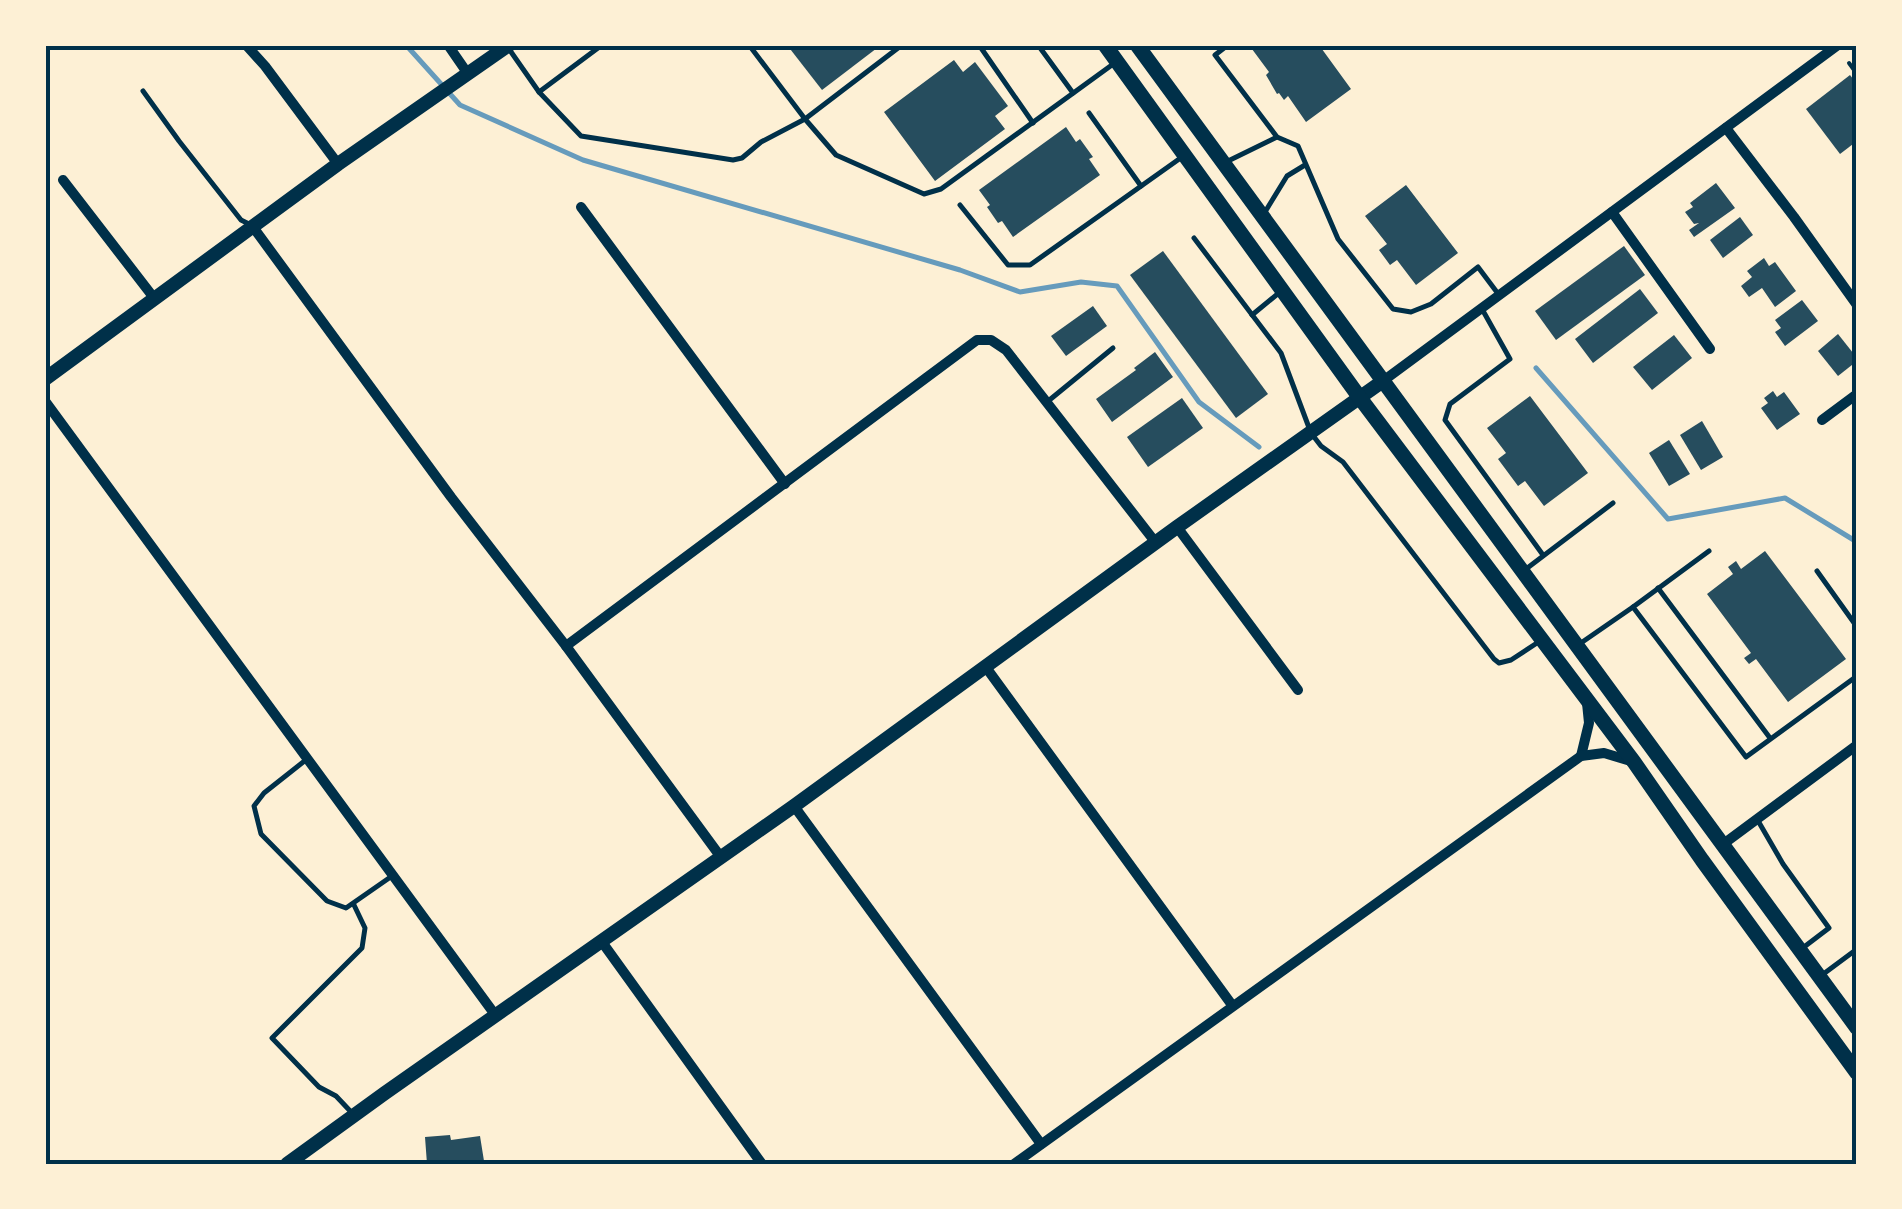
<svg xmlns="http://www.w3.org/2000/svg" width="1902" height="1209" font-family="Roboto,sans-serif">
	<rect width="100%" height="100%" fill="#fdf0d5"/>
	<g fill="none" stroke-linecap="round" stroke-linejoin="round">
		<g stroke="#669bbc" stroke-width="5">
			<polyline points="406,45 460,105 583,160 960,270 1020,292 1081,282 1117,286 1199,402 1259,447"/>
			<polyline points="1536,368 1668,519 1785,498 1857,542"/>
		</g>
	</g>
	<g fill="#264d5e">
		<polygon points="787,45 881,45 822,90"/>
		<polygon points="1249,45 1319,45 1351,89 1306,122 1288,96 1284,100 1279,93 1277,94 1266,75 1269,72"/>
		<polygon points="954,60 963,72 975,62 1008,106 995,116 1005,129 935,181 884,112"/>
		<polygon points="1850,75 1857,84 1857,141 1840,154 1806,109"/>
		<polygon points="1066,127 1076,142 1080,139 1093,157 1089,159 1100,175 1013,237 1002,221 998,223 987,207 990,205 979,190"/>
		<polygon points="1716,183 1735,208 1694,237 1689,230 1699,223 1694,224 1685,212 1693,207 1690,203"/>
		<polygon points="1406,185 1458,253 1416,285 1397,260 1390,265 1379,250 1387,244 1365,216"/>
		<polygon points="1740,217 1753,235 1723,258 1710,240"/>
		<polygon points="1624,246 1645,275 1556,340 1535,311"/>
		<polygon points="1163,251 1268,394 1236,418 1130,275"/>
		<polygon points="1764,258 1769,266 1775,262 1796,291 1775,307 1762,288 1749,297 1741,286 1752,277 1747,271"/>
		<polygon points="1640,289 1658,313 1593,363 1575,339"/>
		<polygon points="1802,300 1818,321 1785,346 1775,332 1781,328 1775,320"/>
		<polygon points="1093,306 1107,326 1066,356 1051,336"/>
		<polygon points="1838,334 1857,358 1857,361 1838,376 1818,351"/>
		<polygon points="1674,335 1692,358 1652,390 1633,367"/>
		<polygon points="1155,352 1173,377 1112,422 1096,399 1136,370 1134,368"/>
		<polygon points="1773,391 1777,397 1784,392 1800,414 1777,430 1761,408 1768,403 1764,398"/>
		<polygon points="1530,396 1588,473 1544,506 1525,481 1518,486 1498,459 1506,453 1487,428"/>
		<polygon points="1182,398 1203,428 1148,467 1127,437"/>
		<polygon points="1702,421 1723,457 1701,470 1680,435"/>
		<polygon points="1669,440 1690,474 1669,486 1649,453"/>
		<polygon points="1765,551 1846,659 1788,702 1756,659 1749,664 1744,658 1751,653 1707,594 1733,574 1728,567 1736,561 1741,569"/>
		<polygon points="450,1135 451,1140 480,1136 484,1161 427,1164 425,1137"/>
	</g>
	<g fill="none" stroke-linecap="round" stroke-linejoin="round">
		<polyline stroke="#003049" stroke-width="4" points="1849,63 1857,74"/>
		<g stroke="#003049" stroke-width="5">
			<polyline points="749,45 805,119 902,45"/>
			<polyline points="979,45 1033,123"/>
			<polyline points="1038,45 1073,93"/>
			<polyline points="1228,45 1215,55 1277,137 1298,146 1338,239 1393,309 1411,312 1431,304 1478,267 1499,295"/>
			<polyline points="509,49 539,92 602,45"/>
			<polyline points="143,91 179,141 241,220 251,225"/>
			<polyline points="539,92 581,136 733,160 742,158 761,142 805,119 836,155 924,194 941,189 1116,62"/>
			<polyline points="1089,113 1141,186"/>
			<polyline points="1226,162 1277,137"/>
			<polyline points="960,205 1008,265 1030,265 1182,157"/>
			<polyline points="1265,212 1287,176 1305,165"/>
			<polyline points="1194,238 1281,353 1311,433 1321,446 1343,462 1494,659 1499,663 1511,660 1540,641"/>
			<polyline points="1482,309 1510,359 1450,404 1445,420 1543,555"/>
			<polyline points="1252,315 1280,292"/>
			<polyline points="1047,402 1113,348"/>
			<polyline points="1709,551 1633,607 1746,757 1857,676"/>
			<polyline points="1526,569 1613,503"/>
			<polyline points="1817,571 1857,627"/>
			<polyline points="1658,588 1770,738"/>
			<polyline points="1578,645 1633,607"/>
			<polyline points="307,759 264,793 254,806 261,834 327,901 346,908 392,876"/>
			<polyline points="1757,819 1783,864 1829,928 1804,947"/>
			<polyline points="1822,975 1857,949"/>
			<polyline points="353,1114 336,1096 319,1087 272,1038 362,948 365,928 354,905"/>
		</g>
		<g stroke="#003049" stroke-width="10">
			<polyline points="246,45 265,66 338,164"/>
			<polyline points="448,45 468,74"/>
			<polyline points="1726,128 1794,217 1857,305"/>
			<polyline points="63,180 154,298"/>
			<polyline points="581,207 785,484"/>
			<polyline points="1612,212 1710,349"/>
			<polyline points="253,227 451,497 566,646 720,856"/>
			<polyline points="1383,381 1838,45"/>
			<polyline points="45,401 496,1016"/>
			<polyline points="1822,420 1857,394"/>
			<polyline points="1177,527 1298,690"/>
			<polyline points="566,646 977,340 991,340 1006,350 1156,543"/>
			<polyline points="985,666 1232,1005"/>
			<polyline points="1581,756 1589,723 1587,703"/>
			<polyline points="794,806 1041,1144"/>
			<polyline points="1722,845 1857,745"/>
			<polyline points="602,942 762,1164"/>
			<polyline points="1014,1164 1581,756 1604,753 1634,762"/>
		</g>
		<g stroke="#003049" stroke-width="14">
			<polyline points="45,379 338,164 509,45"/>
			<polyline points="287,1164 385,1093 794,806 1177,527 1383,381"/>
		</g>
		<g stroke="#003049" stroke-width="15">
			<polyline points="1105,45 1360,398 1634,762 1702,860 1857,1073"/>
			<polyline points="1137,45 1857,1028"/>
		</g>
	</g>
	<rect width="1902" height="1209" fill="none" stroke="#fdf0d5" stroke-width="95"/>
	<rect x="48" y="48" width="1806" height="1114" fill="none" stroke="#003049" stroke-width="4"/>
</svg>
